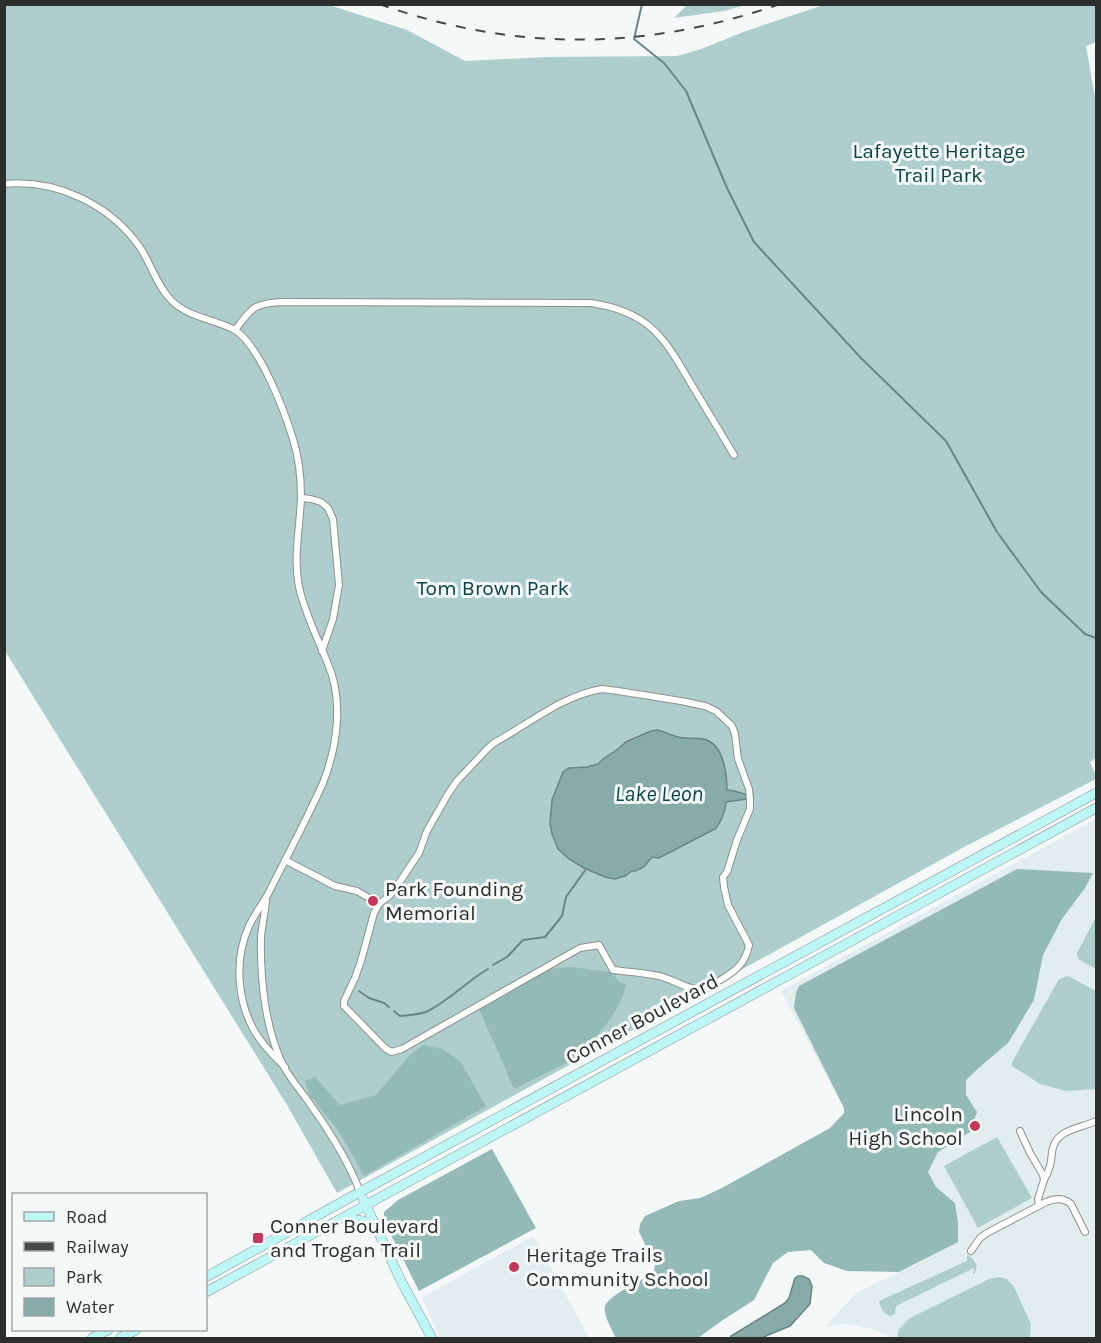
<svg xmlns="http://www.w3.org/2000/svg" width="1101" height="1343" font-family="Karla,sans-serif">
	<rect width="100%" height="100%" fill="#f4f8f8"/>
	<g fill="#e1eeed">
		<polygon points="1096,819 1096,1338 891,1338 884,1334 872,1329 852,1325 844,1324 825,1327 857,1292 925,1260 781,991"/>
		<polygon points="534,1236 589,1338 440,1338 422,1297"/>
	</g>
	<g fill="#adcecc">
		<polygon points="688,4 746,4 746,5 724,11 674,18"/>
		<polygon points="5,5 329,5 407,30 465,61 547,57 677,56 701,49 746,31 823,5 1096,5 1096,42 1086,46 1096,103 1096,758 1090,762 1096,775 1096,779 964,847 337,1193 287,1105 5,651"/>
		<polygon points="1096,917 1096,969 1078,959 1077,953"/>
		<polygon points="1068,976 1096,991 1096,1089 1066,1091 1040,1084 1012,1066 1012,1062 1059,979"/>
		<polygon points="997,1137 1032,1198 978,1228 944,1166"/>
		<path d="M967,1255L973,1259L977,1266L975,1273L973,1274L974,1268L896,1306L895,1314L890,1316C884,1315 880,1307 879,1301L967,1261Z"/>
		<polygon points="999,1277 1007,1279 1014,1287 1031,1324 1030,1338 897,1338 899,1329 910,1318 989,1279"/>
	</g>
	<g fill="#94bab7">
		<path d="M1017,869L1093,873L1085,888L1062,919L1043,955L1034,1000L1008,1043L982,1065L966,1080V1095L977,1112L970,1132L938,1152L928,1172L936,1187L955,1203L958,1223V1242L899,1272L847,1271L824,1263L811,1250L788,1252L773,1263L754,1300L723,1320L698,1338H616C612,1330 603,1315 605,1306C608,1296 644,1279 654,1273L655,1264L639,1232L640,1224L645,1216L679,1201L700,1198L722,1188L830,1128L844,1113V1108L794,1008L796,993L799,986Z"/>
		<path d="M572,967L612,972L619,982L626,984C624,1000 612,1017 602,1030C595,1039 590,1042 586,1053L514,1089L479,1009L540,974L555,968Z"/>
		<polygon points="423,1045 442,1049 460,1061 486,1106 364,1176 340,1133 309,1094 305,1081 315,1077 340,1105 376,1095 410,1055"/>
		<polygon points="492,1149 536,1228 419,1291 384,1221 384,1212 398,1200"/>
	</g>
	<g fill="#86aba9" stroke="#6b8684" stroke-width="1.5">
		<path d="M657,730C666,732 675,737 684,738C691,739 701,737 707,740C724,747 727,775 727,790C736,790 744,795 753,796V798L726,802C725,812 721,822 715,829L659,858L652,857L644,867L635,871H632L625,876L615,879L605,877L584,868L569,859L558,849L552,834L550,823L552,800L563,772L569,768L587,767L598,764L603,759L618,749L626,742L651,731Z"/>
		<polygon points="798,1276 803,1276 809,1279 812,1286 810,1304 790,1326 768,1335 762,1338 730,1338 731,1336 785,1303 789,1298 795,1278"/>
	</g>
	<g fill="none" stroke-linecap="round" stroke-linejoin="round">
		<g stroke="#6b8684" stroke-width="2">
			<polyline points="642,4 634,39 664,63 686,91 727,188 754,242 861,358 946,441 997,532 1041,592 1085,634 1096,638"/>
			<polyline points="493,965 507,957 523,940 545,937 562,916 566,897 586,869"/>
			<polyline points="359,991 369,998 384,1003 389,1007"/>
			<path d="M394,1011L400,1016C408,1015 420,1015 428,1011C450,1000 467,981 488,969"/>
		</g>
		<defs>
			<g id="street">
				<path d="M4,184C56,179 109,204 139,246C151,263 156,285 171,300C187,317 213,319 233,329C259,343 284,410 293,439C299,458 301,477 301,497C300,528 293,557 299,587C305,614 318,639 328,664C344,701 337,747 323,783C306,821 286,858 268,894C262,905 254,915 249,926C234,959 237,1001 255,1032C263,1046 274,1056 285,1067"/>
				<path d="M235,330C252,308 252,304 281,302L591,303C651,312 665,339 693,387C707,410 720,432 734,455"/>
				<polyline points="301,498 311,499 321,502 328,508 333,519 339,585 333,619 322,651"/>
				<path d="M602,689L618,691L681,701L705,706L716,711L732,726L735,734L738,759L749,789L750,800V809L737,840L727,872L723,877L724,887L728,905L749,945C746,964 733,973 717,982C713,984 709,988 704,989C692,992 672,979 659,976C644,973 628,972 613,970L599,945L580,948L402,1049L391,1052L385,1048L344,1006V1001L355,978L361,961L374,913L379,904L389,896L395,889L419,853L427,831L448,794L457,781L487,749L494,743C527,725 563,695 602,689Z"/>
				<polyline points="285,860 335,886 357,891 379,904"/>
				<path d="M266,901C265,913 262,925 261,937C260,978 265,1030 284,1067C291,1080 302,1092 310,1104C330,1132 348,1160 360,1192"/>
				<polyline points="1020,1131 1030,1153 1043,1175 1044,1180 1038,1199 1039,1205"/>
				<path d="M1044,1180C1050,1170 1051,1163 1052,1152C1055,1129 1079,1129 1096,1121"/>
				<path d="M971,1251L980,1238L987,1233L1046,1202C1055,1198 1064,1198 1071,1204L1085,1232"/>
			</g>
			<g id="secondary">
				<polyline points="363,1199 401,1281 432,1338"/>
				<polyline points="343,1218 363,1221 375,1226"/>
				<polyline points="206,1277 360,1192 1096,793"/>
				<polyline points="206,1292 1096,808"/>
				<polyline points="92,1338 108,1330"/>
				<polyline points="120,1338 136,1330"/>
			</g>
		</defs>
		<use href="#street" stroke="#8c908f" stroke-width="8"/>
		<use href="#secondary" stroke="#8c908f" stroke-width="10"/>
		<use href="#street" stroke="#fff" stroke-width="6"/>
		<use href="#secondary" stroke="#bdf7f5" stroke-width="9"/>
		<path stroke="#464949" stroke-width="2" stroke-dasharray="10 10" stroke-linecap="butt" d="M379,4C515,52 645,51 780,4"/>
	</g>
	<g fill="#c73759" stroke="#f4f8f8" stroke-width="2">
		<circle cx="373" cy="901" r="6"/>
		<circle cx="975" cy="1126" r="6"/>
		<rect x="252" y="1232" width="12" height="12" rx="3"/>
		<circle cx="514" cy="1267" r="6"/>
	</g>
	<g text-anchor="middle" stroke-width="6" stroke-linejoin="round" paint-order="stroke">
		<g font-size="21" fill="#0b4543" stroke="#f4f8f8">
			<text x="939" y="158">Lafayette Heritage<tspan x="939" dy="24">Trail Park</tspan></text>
			<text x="493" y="595">Tom Brown Park</text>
		</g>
		<g font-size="21" fill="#2c2e2e" stroke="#f4f8f8" text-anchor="start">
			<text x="385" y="896">Park Founding<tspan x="385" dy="24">Memorial</tspan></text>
			<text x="963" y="1121" text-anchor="end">Lincoln<tspan x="963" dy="24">High School</tspan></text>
			<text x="270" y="1233">Conner Boulevard<tspan x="270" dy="24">and Trogan Trail</tspan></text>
			<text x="526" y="1262">Heritage Trails<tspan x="526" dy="24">Community School</tspan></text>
		</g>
		<g font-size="21" fill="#2c2e2e" stroke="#f4f8f8">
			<text transform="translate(642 1019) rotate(-28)" y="7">Conner Boulevard</text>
		</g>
		<g font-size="22" font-style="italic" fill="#0c4644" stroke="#f4f8f8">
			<text x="659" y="801">Lake Leon</text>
		</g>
	</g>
	<rect width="1101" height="1343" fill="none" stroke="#2c2e2e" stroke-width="12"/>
	<rect x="12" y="1193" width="195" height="138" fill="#f4f8f8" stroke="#a4a7a7" stroke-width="1.5"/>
	<rect x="24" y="1212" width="30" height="9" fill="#bdf7f5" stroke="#a4a7a7" stroke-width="1.5"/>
	<text x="66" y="1223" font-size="18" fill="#2c2e2e">Road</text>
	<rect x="24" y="1242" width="30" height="9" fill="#464949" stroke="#a4a7a7" stroke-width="1.5"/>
	<text x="66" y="1253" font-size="18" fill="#2c2e2e">Railway</text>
	<rect x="24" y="1268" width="30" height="18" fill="#adcecc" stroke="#a4a7a7" stroke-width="1.5"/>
	<text x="66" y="1283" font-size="18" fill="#2c2e2e">Park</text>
	<rect x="24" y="1298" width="30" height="18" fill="#86aba9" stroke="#a4a7a7" stroke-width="1.5"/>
	<text x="66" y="1313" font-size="18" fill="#2c2e2e">Water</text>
</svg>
